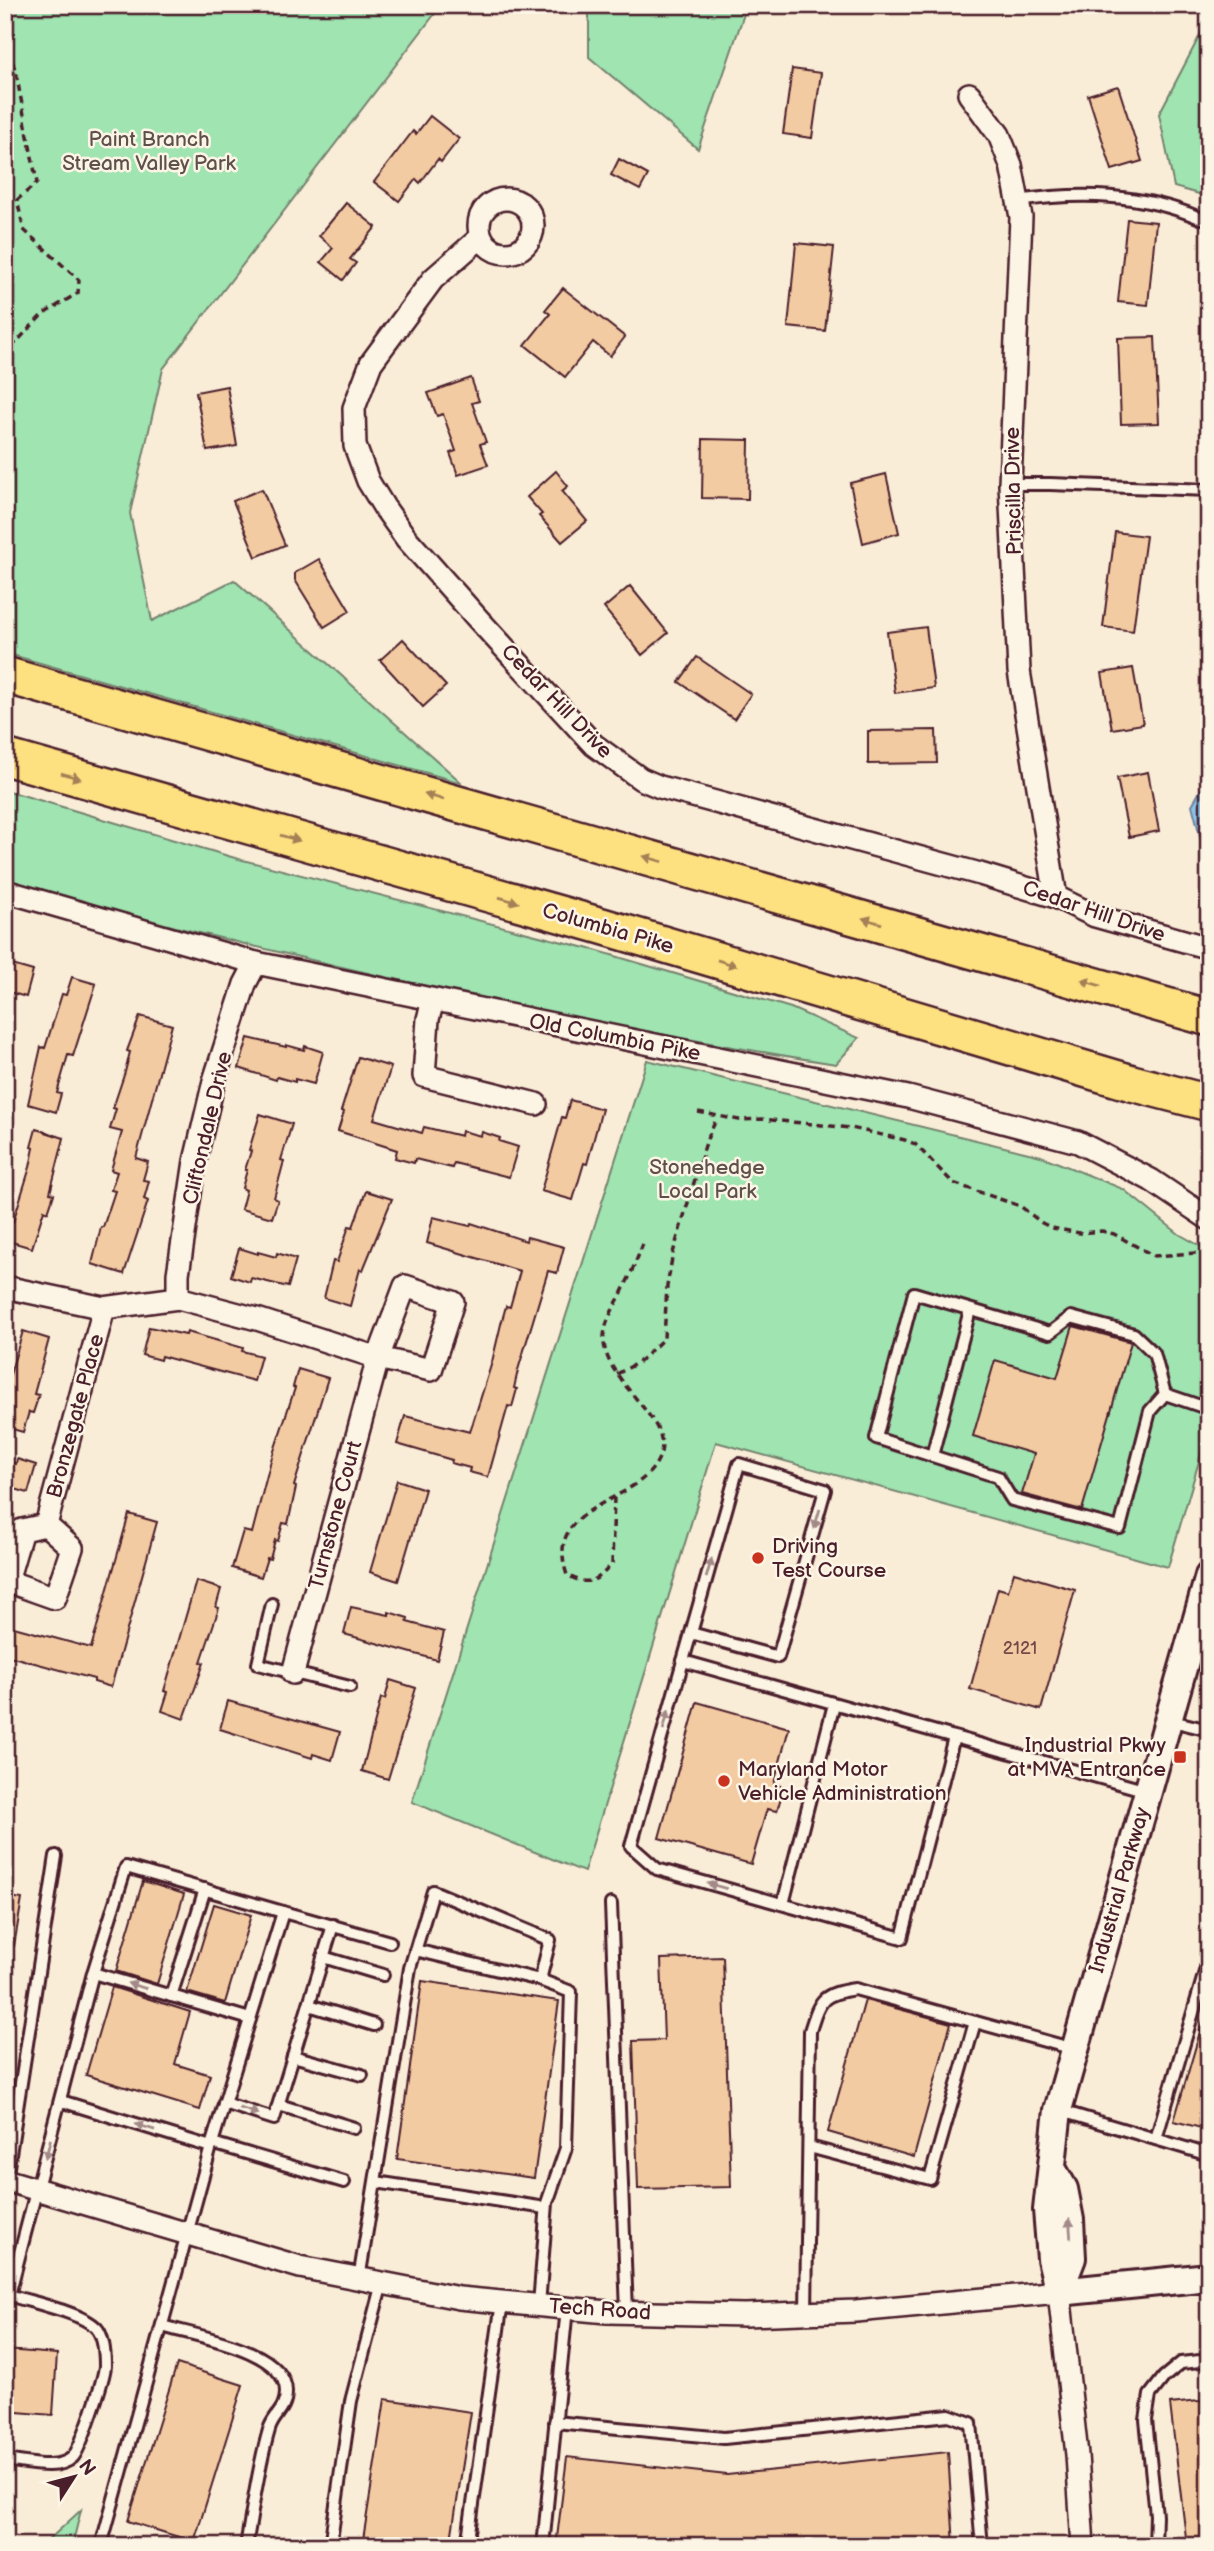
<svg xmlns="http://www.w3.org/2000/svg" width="1214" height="2551" font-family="'Balsamiq Sans',sans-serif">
	<rect width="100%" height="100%" fill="#faedd8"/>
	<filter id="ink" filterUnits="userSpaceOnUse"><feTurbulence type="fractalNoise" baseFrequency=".0143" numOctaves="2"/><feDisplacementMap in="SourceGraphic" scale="14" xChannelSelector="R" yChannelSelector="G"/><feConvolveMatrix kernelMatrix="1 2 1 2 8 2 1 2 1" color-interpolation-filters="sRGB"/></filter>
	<g filter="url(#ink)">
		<g fill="#9fe4b1" stroke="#74826e" stroke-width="2">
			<polygon points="5,5 747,5 698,149 589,57 589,8 437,11 163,369 130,513 152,621 234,580 462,783 5,653"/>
			<polygon points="1209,18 1209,197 1174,187 1159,114"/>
			<path d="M5,790L235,858L598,951L791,1008L859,1038L836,1064C624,1031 413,986 204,934C137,918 71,897 5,879Z"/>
			<polygon points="647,1060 1041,1156 1123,1189 1179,1234 1209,1251 1209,1427 1168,1567 716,1442 584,1872 412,1802"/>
			<polygon points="81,2510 72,2546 42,2546"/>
		</g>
		<polygon fill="#89c5e9" stroke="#70839d" stroke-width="2" points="1209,776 1209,853 1203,847 1192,805"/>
		<g fill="#f3cba2" stroke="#4a1f2b" stroke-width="2">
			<polygon points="792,69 821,73 812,138 783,134"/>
			<polygon points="1118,86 1142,161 1112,170 1088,95"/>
			<polygon points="430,116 459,139 441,162 438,159 420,183 416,179 399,201 374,182 413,131 416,134"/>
			<polygon points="619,159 648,175 640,190 611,175"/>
			<polygon points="346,203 376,227 350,259 356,263 343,280 321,262 333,248 319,236"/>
			<polygon points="1127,219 1156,222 1148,305 1118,302"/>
			<polygon points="796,243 834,247 825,331 788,327"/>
			<polygon points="563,288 625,337 610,356 593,342 565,377 525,345 550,314 545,310"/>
			<polygon points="1155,337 1159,423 1121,424 1118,338"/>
			<polygon points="471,378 479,401 472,403 486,442 480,444 488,465 458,475 450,453 456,451 443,414 437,416 428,393"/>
			<polygon points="227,386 237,446 207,451 196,392"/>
			<polygon points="703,439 749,440 748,499 702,498"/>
			<polygon points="556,471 568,486 562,491 587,521 562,542 539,516 542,514 527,497"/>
			<polygon points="886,474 899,533 863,543 850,483"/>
			<polygon points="262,489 285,545 256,557 233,501"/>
			<polygon points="1115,532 1146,536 1133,631 1103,627"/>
			<polygon points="319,559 350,611 324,627 295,580 295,573"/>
			<polygon points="630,586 668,633 642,655 604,608"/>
			<polygon points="926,627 934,688 895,693 887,632"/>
			<polygon points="403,639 446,686 423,707 380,660"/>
			<polygon points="697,657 751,694 734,719 679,682"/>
			<polygon points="1133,668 1143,724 1112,729 1102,673"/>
			<polygon points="936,730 937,763 868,764 868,731"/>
			<polygon points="1148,772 1159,831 1129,837 1117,778"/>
			<polygon points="5,963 33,971 26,997 5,991"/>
			<polygon points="72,977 96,984 73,1056 68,1055 57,1093 61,1094 56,1112 28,1104 41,1047 45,1048 62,994 66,995"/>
			<polygon points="140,1016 172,1025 136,1158 148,1162 143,1180 149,1181 144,1199 148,1201 124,1274 92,1264 101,1227 103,1227 115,1191 111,1190 117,1172 111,1170 122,1132 110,1129 116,1109 113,1108 125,1072 130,1052 127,1051"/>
			<polygon points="248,1038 286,1047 286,1045 304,1050 305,1046 323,1052 314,1084 295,1079 295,1082 277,1077 276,1080 239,1068"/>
			<polygon points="358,1057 391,1067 374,1119 422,1133 424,1127 461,1136 462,1131 481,1136 482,1132 500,1138 499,1141 518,1147 509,1177 454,1163 452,1168 415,1159 414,1163 395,1158 397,1150 338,1131 344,1112 341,1111"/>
			<polygon points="570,1100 602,1109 587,1164 584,1163 573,1200 541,1191 562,1117 565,1118"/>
			<polygon points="260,1114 292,1124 281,1160 284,1161 274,1198 278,1200 272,1218 241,1209 246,1190 242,1188 247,1170 245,1170 251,1151 249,1150"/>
			<polygon points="36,1129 64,1138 50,1193 54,1194 48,1212 44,1210 32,1248 5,1240 5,1236 10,1221 13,1222 30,1167 34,1148 31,1147"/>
			<polygon points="366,1191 392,1199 363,1270 360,1269 350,1306 324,1298 333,1261 337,1262 349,1226 353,1227"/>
			<polygon points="433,1217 470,1226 471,1223 526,1241 527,1237 564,1247 557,1273 548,1271 518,1370 514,1388 517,1389 512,1407 508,1406 488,1477 469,1472 470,1468 451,1463 452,1460 397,1444 405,1416 470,1432 492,1362 501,1324 506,1306 510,1307 520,1271 427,1243"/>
			<polygon points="239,1248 258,1254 258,1252 276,1257 277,1253 296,1259 288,1287 251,1278 250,1282 231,1276"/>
			<polygon points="1073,1326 1131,1342 1082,1510 1022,1494 1034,1454 973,1436 995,1360 1057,1378"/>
			<polygon points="149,1327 186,1335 187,1332 243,1348 242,1351 261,1356 254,1381 161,1356 160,1360 142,1355"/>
			<polygon points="23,1331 49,1339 34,1394 39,1395 33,1413 29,1412 23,1432 5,1427 5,1391"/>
			<polygon points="298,1369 328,1378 294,1486 296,1487 288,1524 283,1523 278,1541 275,1540 270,1559 267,1558 261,1577 232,1568 243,1531 252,1533 271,1460 295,1388 293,1387"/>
			<polygon points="17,1459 36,1465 28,1493 5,1486 5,1460 16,1464"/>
			<polygon points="397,1480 425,1489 398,1581 370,1572"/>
			<polygon points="129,1514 157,1522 111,1687 94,1682 94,1679 5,1655 5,1628 9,1629 10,1626 91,1648"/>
			<polygon points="1014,1572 1075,1590 1041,1710 970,1689 998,1588 1008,1591"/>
			<polygon points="196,1581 221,1589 216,1607 219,1608 201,1662 204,1663 184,1719 162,1711 168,1692 164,1691"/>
			<polygon points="351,1607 389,1615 389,1612 408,1618 407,1622 444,1632 437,1660 344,1634"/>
			<polygon points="390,1680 416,1688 388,1779 362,1771 381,1698 385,1699"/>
			<polygon points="228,1701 340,1732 332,1760 313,1754 312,1758 220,1729"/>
			<polygon points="697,1702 789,1728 774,1784 784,1787 777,1811 767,1809 751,1864 659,1838"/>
			<polygon points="143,1881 184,1894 157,1984 116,1971"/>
			<polygon points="5,1896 22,1899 14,1946 5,1945"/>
			<polygon points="214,1904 251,1915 225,2003 187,1992"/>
			<polygon points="723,1957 731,2187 638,2189 633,2041 664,2040 661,1959"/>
			<polygon points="422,1981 559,2001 534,2178 397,2159"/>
			<polygon points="112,1987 190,2012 175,2064 210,2075 200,2110 86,2075"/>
			<polygon points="865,2000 951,2023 914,2157 828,2132"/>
			<polygon points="1204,2018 1209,2019 1209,2130 1174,2121"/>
			<polygon points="5,2350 57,2354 53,2415 5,2411"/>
			<polygon points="177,2364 243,2385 194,2542 128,2521"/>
			<polygon points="385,2399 471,2412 450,2546 362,2546"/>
			<polygon points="1209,2400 1209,2546 1187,2546 1170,2404"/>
			<polygon points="948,2452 954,2546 556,2546 567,2457 727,2475"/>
		</g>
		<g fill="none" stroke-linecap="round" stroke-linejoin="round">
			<defs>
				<g id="service">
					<path d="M1017,201C1080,192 1141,193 1200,218"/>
					<polyline points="1010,484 1050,484 1209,490"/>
					<polygon points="914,1293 1050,1333 1071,1317 1134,1334 1154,1353 1165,1394 1150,1411 1120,1528 1012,1500 998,1477 876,1438"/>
					<polyline points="1165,1394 1209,1409"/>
					<polyline points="932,1456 970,1310"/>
					<polyline points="272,1604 258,1664 350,1687"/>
					<polyline points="683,1661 691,1633 739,1464 825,1490 778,1657 691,1633"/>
					<polyline points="1168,1720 1209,1730"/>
					<polyline points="954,1737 902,1938 657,1869 631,1846 683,1661 1147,1791"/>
					<polyline points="611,1904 627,2312"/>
					<polyline points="783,1904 834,1704"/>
					<polyline points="323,1957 383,1975"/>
					<polyline points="93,1973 126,1867 283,1912"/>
					<polyline points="171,1996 205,1889"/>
					<polyline points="309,2005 374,2025"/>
					<polyline points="293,2056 362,2075"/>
					<polyline points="61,2101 211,2147"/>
					<polyline points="224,2103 274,2119 333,1925"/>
					<polyline points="279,2105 354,2128"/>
					<polyline points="1058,2110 1209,2155"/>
					<polyline points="1156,2139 1209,1958"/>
					<polyline points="212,2143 283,1912 390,1942"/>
					<polyline points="809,2147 930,2179 975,2022"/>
					<polyline points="6,2180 56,1856"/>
					<polyline points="376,2182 546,2208"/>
					<polyline points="359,2279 410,1968 433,1891 550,1940 540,1980 415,1950"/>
					<polyline points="539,2305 547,2203 566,2148 571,1992 540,1980"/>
					<path d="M806,2313L810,2031C820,1999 822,1994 855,1989L1074,2049"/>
					<path d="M162,2326C195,2336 286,2349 286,2392C286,2411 273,2415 269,2430C258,2467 253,2508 246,2546"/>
					<polyline points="555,2422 724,2438 949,2415 971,2423 982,2546"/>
					<path d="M5,2460C24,2462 58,2472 73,2457C81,2448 104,2379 105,2366C105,2355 104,2339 98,2330C86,2313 29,2302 9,2295L93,1973L250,2019"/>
					<polyline points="101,2546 212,2143 344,2182"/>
					<polyline points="330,2546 351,2401 382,2283"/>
					<polyline points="467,2546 502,2302"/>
					<polyline points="543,2546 567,2308"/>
					<polyline points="1155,2546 1156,2515 1146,2420 1150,2395 1164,2377 1181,2363 1209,2360"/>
				</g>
				<g id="minor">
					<polyline points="969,94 999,135 1011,165 1021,217 1010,484 1019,671 1056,897"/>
					<circle cx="506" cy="226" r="27"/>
					<polyline points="481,237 433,279 371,363 354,408 355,446 368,481 384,507 406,538 478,619 594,745 641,779 660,787 980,874 1056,897 1095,916 1209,948"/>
					<polyline points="5,891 256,963 908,1097 1078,1142 1151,1180 1209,1219"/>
					<polyline points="433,1001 428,1019 424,1076 536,1104"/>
					<polyline points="5,1287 104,1308 178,1298 257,1319 378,1358 431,1370 453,1302 405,1286 378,1358 293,1673"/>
					<polyline points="178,1298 178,1274 195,1161 214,1081 245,984 256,963"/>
					<polyline points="46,1525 22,1530 7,1581 55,1598 72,1548 46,1525 104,1308"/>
					<polyline points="5,2180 300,2267 459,2298 607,2312 745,2315 856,2311 1059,2292 1077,2455 1083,2546"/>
				</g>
				<g id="tertiary">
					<polyline points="1053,2170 1064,2189 1070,2220 1072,2258 1059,2292"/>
					<polyline points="1059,2292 1051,2259 1047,2210 1058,2110 1209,1576"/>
					<polyline points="1059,2292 1209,2277"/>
				</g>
				<g id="trunk">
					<polyline points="5,675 1209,1018"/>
					<polyline points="5,757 602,926 1132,1083 1209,1103"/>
				</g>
			</defs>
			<use href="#service" stroke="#4a1f2b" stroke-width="16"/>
			<use href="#minor" stroke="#4a1f2b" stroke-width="26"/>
			<use href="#tertiary" stroke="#4a1f2b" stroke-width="32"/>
			<use href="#trunk" stroke="#4a1f2b" stroke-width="40"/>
			<g stroke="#4a1f2b" stroke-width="3.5" stroke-dasharray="7 5" stroke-linecap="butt">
				<polyline points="5,39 16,73 37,183 17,200 24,230 79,280 78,293 42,315 5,354"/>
				<polyline points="698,1112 739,1120 762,1119 851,1128 905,1140 915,1144 953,1183 1020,1206 1042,1223 1052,1228 1080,1233 1102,1231 1114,1234 1154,1256 1209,1252"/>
				<polyline points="617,1374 639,1362 664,1338 667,1286 673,1253 707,1139 717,1118"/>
				<path d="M614,1497L612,1564C597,1581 589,1587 567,1575C541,1498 646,1507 661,1452C670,1419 606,1381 604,1342C603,1321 616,1306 624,1288C631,1274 637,1259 643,1244"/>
			</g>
			<use href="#service" stroke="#fcf5e5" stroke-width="10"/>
			<use href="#minor" stroke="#fcf5e5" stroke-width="21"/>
			<use href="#tertiary" stroke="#fcf5e5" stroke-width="26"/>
			<use href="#trunk" stroke="#fde080" stroke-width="35"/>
		</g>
		<defs><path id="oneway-solid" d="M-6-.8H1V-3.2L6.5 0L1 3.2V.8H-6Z" transform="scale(1.75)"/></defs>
		<g fill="#a48056">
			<use href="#oneway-solid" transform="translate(71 776) rotate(16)"/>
			<use href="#oneway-solid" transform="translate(434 797) rotate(-164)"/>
			<use href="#oneway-solid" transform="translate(290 838) rotate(16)"/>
			<use href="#oneway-solid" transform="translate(653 859) rotate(-164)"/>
			<use href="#oneway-solid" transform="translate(509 900) rotate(16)"/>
			<use href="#oneway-solid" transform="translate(872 921) rotate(-164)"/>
			<use href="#oneway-solid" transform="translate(727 963) rotate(17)"/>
			<use href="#oneway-solid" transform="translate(1091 983) rotate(-164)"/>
		</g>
		<g fill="#a38a88">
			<use href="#oneway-solid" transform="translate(817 1519) rotate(106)"/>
			<use href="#oneway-solid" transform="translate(709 1568) rotate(-74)"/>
			<use href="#oneway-solid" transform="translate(666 1720) rotate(-74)"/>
			<use href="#oneway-solid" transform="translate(717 1886) rotate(-164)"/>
			<use href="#oneway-solid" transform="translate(137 1986) rotate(-164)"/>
			<use href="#oneway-solid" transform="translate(249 2111) rotate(18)"/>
			<use href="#oneway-solid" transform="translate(145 2127) rotate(-163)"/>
			<use href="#oneway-solid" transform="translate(48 2149) rotate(104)"/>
			<use href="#oneway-solid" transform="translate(1070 2228) rotate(-94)"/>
		</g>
	</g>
	<g fill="#c8321e" stroke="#fcf5e5" stroke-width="2.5">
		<circle cx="758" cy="1558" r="7"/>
		<rect x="1173" y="1750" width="14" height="14" rx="3.5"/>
		<circle cx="724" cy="1781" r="7"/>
	</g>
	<g text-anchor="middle" stroke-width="5" stroke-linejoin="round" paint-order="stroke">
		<g font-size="18" fill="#744a49">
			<text x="1020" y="1654">2121</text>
		</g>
		<g font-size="21" fill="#5f504c" stroke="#fcf5e5">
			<text x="149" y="146">Paint Branch<tspan x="149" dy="24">Stream Valley Park</tspan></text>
			<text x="707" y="1174">Stonehedge<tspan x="707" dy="24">Local Park</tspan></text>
		</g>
		<g font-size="21" fill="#4a1f2b" stroke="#fcf5e5">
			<text transform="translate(1013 491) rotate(-91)" y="7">Priscilla Drive</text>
			<text transform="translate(557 701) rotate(46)" y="7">Cedar Hill Drive</text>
			<text transform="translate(1094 911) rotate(19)" y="7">Cedar Hill Drive</text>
			<text transform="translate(608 928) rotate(16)" y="7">Columbia Pike</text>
			<text transform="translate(615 1037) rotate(11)" y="7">Old Columbia Pike</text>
			<text transform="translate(207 1128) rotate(-77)" y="7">Cliftondale Drive</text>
			<text transform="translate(75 1416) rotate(-75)" y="7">Bronzegate Place</text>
			<text transform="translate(335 1515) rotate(-75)" y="7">Turnstone Court</text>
			<text transform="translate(1119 1890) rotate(-74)" y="7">Industrial Parkway</text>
			<text transform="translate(600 2309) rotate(4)" y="7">Tech Road</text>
		</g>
		<g font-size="21" fill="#4a1f2b" stroke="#fcf5e5" text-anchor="start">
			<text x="772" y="1553">Driving<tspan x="772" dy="24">Test Course</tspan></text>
			<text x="1166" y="1752" text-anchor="end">Industrial Pkwy<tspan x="1166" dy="24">at MVA Entrance</tspan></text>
			<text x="738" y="1776">Maryland Motor<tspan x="738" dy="24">Vehicle Administration</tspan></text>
		</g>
	</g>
	<rect width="1214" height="2551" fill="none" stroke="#fcf5e5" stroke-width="28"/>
	<rect x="14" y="14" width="1186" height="2523" fill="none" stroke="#4a1f2b" stroke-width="2.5" filter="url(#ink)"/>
	<g transform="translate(74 2477) rotate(54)" stroke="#fcf5e5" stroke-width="5" paint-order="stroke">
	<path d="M0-5L12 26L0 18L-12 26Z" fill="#4a1f2b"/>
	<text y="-10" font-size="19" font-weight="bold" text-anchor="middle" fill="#4a1f2b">N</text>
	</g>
</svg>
